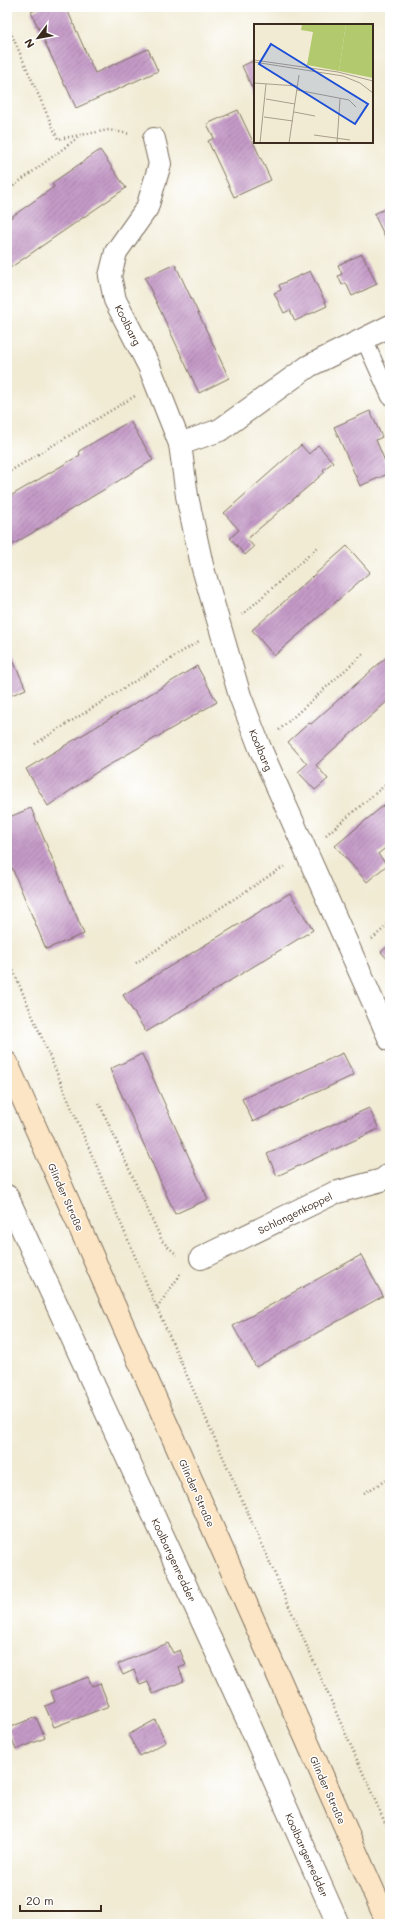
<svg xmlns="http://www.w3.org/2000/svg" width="397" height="1931" font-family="Mali,sans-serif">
	<defs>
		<pattern id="building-hatch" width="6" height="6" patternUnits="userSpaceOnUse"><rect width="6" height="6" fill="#c49ac7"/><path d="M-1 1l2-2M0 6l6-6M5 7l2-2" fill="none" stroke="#a07ea1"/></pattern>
	</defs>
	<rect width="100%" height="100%" fill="#fff"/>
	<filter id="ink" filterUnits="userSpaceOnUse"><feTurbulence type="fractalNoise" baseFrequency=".025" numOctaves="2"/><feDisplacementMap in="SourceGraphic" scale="8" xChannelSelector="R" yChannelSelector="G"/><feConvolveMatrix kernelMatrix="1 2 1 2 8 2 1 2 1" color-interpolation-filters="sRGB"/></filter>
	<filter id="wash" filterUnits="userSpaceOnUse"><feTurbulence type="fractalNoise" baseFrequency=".012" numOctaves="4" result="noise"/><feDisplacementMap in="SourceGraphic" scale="16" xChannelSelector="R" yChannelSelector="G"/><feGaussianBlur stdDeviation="0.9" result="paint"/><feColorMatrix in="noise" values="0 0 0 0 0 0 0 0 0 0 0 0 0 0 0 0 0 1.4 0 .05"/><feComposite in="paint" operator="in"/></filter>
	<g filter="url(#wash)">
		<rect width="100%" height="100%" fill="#f1ebd4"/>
		<g id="blocks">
			<g fill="url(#building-hatch)">
				<polygon points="43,7 66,7 95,73 148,49 158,71 76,108 66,86 65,86 31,12"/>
				<polygon points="255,60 255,94 242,66"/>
				<polygon points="238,110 271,180 234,197 208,141 214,138 207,124"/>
				<polygon points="100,150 126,188 7,270 7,220 54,187 52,183"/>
				<polygon points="389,207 390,210 390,247 374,214"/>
				<polygon points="362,254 377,284 352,296 346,283 342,285 338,276 342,274 338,265"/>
				<polygon points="175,264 229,378 199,393 145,278"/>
				<polygon points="310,271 327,306 295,321 290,310 284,313 274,293 281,290 279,285"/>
				<polygon points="370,411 382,437 376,440 390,473 360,486 334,427"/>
				<polygon points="130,421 153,460 7,548 7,498 80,455 79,451"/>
				<polygon points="301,445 309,454 318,445 333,462 323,470 325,472 247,539 254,547 245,555 230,538 239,530 224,513"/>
				<polygon points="347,546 370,572 274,656 252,630"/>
				<polygon points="7,647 26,689 7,697"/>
				<polygon points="390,654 390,699 316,765 328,779 315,790 298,772 307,764 288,742 309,723 311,724"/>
				<polygon points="197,666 217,702 97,772 48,806 26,769"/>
				<polygon points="390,800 390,844 378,854 387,865 367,882 335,846"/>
				<polygon points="31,808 84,934 46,949 7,856 7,818"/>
				<polygon points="290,893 313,930 146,1032 123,995"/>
				<polygon points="390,944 390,962 381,952"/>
				<polygon points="343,1053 354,1075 253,1122 242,1099"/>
				<polygon points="142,1054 208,1199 175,1214 110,1069"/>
				<polygon points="369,1108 379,1129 277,1176 267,1154"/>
				<polygon points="361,1255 383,1296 256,1367 233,1326"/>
				<polygon points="168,1643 173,1653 180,1650 186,1665 179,1668 184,1681 153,1694 148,1682 140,1685 134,1670 123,1675 118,1664"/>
				<polygon points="88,1677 92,1686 100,1683 109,1706 54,1727 45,1706 55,1702 51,1691"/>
				<polygon points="36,1717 45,1738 16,1750 8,1728"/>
				<polygon points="155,1720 166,1742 140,1756 128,1735"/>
			</g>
		</g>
	</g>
	<g filter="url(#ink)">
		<use href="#blocks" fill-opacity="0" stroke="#7b6e5e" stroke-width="1"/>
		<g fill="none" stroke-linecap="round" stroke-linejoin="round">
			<defs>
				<polyline id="lane" points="364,339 390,397"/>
				<g id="street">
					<polyline points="154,139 160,164 147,208 116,252 110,276 115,300 149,366 180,444 187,496 202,565 240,696 260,748 390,1040"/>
					<polyline points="180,444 220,430 309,366 390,326"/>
					<polyline points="7,1196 247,1719 338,1924"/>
					<polyline points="201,1258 334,1193 382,1180 390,1174"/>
				</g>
				<polyline id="secondary" points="7,1063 388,1924"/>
			</defs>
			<use href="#lane" stroke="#7b6e5e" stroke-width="18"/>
			<use href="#street" stroke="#7b6e5e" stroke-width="24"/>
			<use href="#secondary" stroke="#7b6e5e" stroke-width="24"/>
			<g stroke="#7b6e5e" stroke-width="2.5" stroke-dasharray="1 3" stroke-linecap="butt">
				<polyline points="7,24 58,139 109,130 130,134"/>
				<polyline points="7,191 80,136"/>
				<polyline points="7,473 135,396"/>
				<polyline points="242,615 318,547"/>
				<polyline points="279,730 364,653"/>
				<polyline points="35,744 199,641"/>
				<polyline points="326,835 390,781"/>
				<polyline points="372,939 390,923"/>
				<polyline points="7,956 157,1308 390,1834"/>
				<polyline points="136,963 286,865"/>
				<polyline points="99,1103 162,1241 177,1255"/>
				<polyline points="157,1308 182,1272"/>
				<polyline points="364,1493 390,1478"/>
			</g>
			<use href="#lane" stroke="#fff" stroke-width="16"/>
			<use href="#street" stroke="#fff" stroke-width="22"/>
			<use href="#secondary" stroke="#fce5c4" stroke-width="22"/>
		</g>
	</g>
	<g text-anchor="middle" stroke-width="3" stroke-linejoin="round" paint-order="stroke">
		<g font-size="10" fill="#3b2a1e" stroke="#fff">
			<text transform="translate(128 325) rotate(63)" y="4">Koolbarg</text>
			<text transform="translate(261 750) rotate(67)" y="4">Koolbarg</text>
			<text transform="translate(66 1197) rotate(66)" y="4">Glinder Straße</text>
			<text transform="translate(295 1213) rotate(-26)" y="4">Schlangenkoppel</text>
			<text transform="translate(197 1493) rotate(66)" y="4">Glinder Straße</text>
			<text transform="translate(174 1560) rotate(65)" y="4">Koolbargenredder</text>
			<text transform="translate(328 1790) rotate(66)" y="4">Glinder Straße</text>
			<text transform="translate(307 1855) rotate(66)" y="4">Koolbargenredder</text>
		</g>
	</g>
	<g transform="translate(254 24)">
		<rect width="119" height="119" fill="#f1ebd4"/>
		<path d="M48,0H92L85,47L53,41L59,8L47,6Z" fill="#b2c96e"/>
		<path d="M92,0H119V54L85,47Z" fill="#b2c96e"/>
		<path fill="none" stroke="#a89e8b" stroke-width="1" d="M0,36L84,48L119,57M0,38L89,52L106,59L119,69M0,59L43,62M43,66L95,76L102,83M12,75L41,80M40,88L61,92M10,93L39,97M60,111L96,116M6,119L12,60M35,119L45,51M83,119L86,75"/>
		<path fill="#1d4ed8" fill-opacity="0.15" stroke="#1d4ed8" stroke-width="2" d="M17,20L114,80L101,100L5,40Z"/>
		<rect width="119" height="119" fill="none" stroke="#3b2a1e" stroke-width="2"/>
	</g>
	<rect width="397" height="1931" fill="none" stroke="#fff" stroke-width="24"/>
	<g transform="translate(38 38) rotate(238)" stroke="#ffffff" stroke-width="3" paint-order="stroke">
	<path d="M0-3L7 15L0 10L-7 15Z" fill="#3b2a1e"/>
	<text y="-6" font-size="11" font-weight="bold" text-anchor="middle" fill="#3b2a1e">N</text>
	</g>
	<path d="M20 1905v6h81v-6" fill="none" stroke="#3b2a1e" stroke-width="2"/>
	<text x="26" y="1905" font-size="12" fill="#3b2a1e" stroke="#ffffff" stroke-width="3" paint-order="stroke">20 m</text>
</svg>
